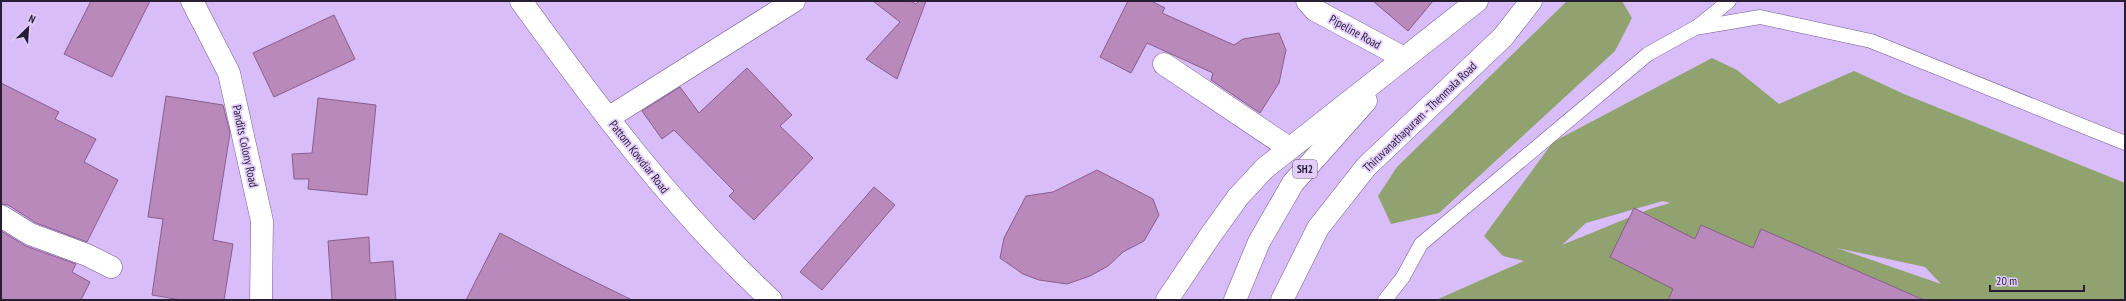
<svg xmlns="http://www.w3.org/2000/svg" width="2126" height="301" font-family="'PT Sans Narrow',sans-serif">
	<rect width="100%" height="100%" fill="#d8bdf9"/>
	<g fill="#90a36f" fill-rule="evenodd">
		<polygon points="1567,1 1622,1 1632,18 1615,51 1439,213 1391,224 1378,196 1397,167"/>
		<path d="M1712,58L1737,70L1779,104L1854,71L1904,94L2125,183V300H1436L1524,261L1503,256L1484,236L1553,142ZM1663,201L1670,203L1650,209L1562,245L1586,223ZM1837,248L1925,267L1941,284Z"/>
	</g>
	<g fill="#b889ba" stroke="#8a5e8c">
		<polygon points="91,1 150,1 112,77 64,54"/>
		<polygon points="873,1 910,1 916,4 919,1 926,1 897,79 866,59 900,22"/>
		<polygon points="1128,1 1151,1 1165,8 1162,13 1234,45 1243,39 1279,33 1286,50 1279,83 1260,113 1211,80 1213,73 1147,43 1131,73 1100,57"/>
		<polygon points="1373,1 1433,1 1408,31"/>
		<polygon points="334,15 355,59 274,97 253,53"/>
		<polygon points="747,68 792,115 780,126 813,158 754,220 729,196 734,191 674,130 662,139 642,111 680,87 699,113"/>
		<polygon points="1,83 59,112 55,119 96,139 84,162 118,180 87,242 36,223 8,205 1,204"/>
		<polygon points="166,96 223,105 230,133 213,240 233,244 224,300 181,300 152,295 163,219 148,217"/>
		<polygon points="318,98 376,105 367,195 308,189 309,179 294,179 292,154 312,153"/>
		<polygon points="1097,170 1153,199 1159,215 1144,241 1123,252 1108,266 1090,276 1067,284 1039,280 1023,274 1000,258 1004,238 1026,196 1053,192"/>
		<polygon points="874,187 895,205 822,290 800,272"/>
		<polygon points="1634,208 1695,239 1701,225 1753,248 1761,229 1924,300 1668,300 1673,289 1610,257"/>
		<polygon points="1,231 26,246 76,264 72,272 90,282 81,300 1,300"/>
		<polygon points="500,233 571,270 632,300 466,300"/>
		<polygon points="369,237 370,263 393,261 396,300 332,300 328,241"/>
	</g>
	<g fill="none" stroke-linecap="round" stroke-linejoin="round">
		<defs>
			<g id="lane">
				<polyline points="1697,27 1729,1"/>
				<polyline points="1385,300 1403,277 1421,244 1648,54 1695,28 1760,17 1871,41 2125,143"/>
			</g>
			<g id="street">
				<polyline points="192,1 229,73 262,221 261,300"/>
				<polyline points="1307,1 1315,10 1404,58"/>
				<polyline points="1164,64 1289,148"/>
				<polyline points="608,118 794,1"/>
				<polyline points="1,216 30,234 87,255 111,267"/>
			</g>
			<path id="secondary" d="M521,1C597,106 675,211 771,300"/>
			<g id="primary">
				<polyline points="1167,300 1210,236 1238,197 1265,168 1477,1"/>
				<polyline points="1235,300 1259,242 1293,183 1366,101"/>
				<polyline points="1282,300 1318,228 1366,167 1503,37 1531,1"/>
			</g>
		</defs>
		<use href="#lane" stroke="#745b90" stroke-width="15"/>
		<use href="#street" stroke="#745b90" stroke-width="23"/>
		<use href="#secondary" stroke="#745b90" stroke-width="23"/>
		<use href="#primary" stroke="#745b90" stroke-width="23"/>
		<use href="#lane" stroke="#fff" stroke-width="14"/>
		<use href="#street" stroke="#fff" stroke-width="22"/>
		<use href="#secondary" stroke="#fff" stroke-width="22"/>
		<use href="#primary" stroke="#fff" stroke-width="22"/>
	</g>
	<g text-anchor="middle" stroke-width="3.5" stroke-linejoin="round" paint-order="stroke">
		<rect fill="#e2cdfd" stroke="#605270" stroke-width="1" x="1293" y="160" width="24" height="18" rx="3"/>
		<g font-size="11" font-weight="bold" fill="#281e34">
			<text x="1305" y="173">SH2</text>
		</g>
		<g font-size="12" fill="#281e34" stroke="#e2cdfd">
			<text transform="translate(1355 32) rotate(29)" y="4">Pipeline Road</text>
			<text transform="translate(1420 117) rotate(-44)" y="4">Thiruvanathapuram - Thenmala Road</text>
			<text transform="translate(245 146) rotate(78)" y="4">Pandits Colony Road</text>
			<text transform="translate(639 157) rotate(52)" y="4">Pattom Kowdiar Road</text>
		</g>
	</g>
	<rect width="2126" height="301" fill="none" stroke="#281e34" stroke-width="4"/>
	<g transform="translate(28 28) rotate(25)" stroke="#e2cdfd" stroke-width="3" paint-order="stroke">
	<path d="M0-3L7 15L0 10L-7 15Z" fill="#281e34"/>
	<text y="-6" font-size="11" font-weight="bold" text-anchor="middle" fill="#281e34">N</text>
	</g>
	<path d="M1990 285v6h94v-6" fill="none" stroke="#281e34" stroke-width="2"/>
	<text x="1996" y="285" font-size="12" fill="#281e34" stroke="#e2cdfd" stroke-width="3" paint-order="stroke">20 m</text>
</svg>
